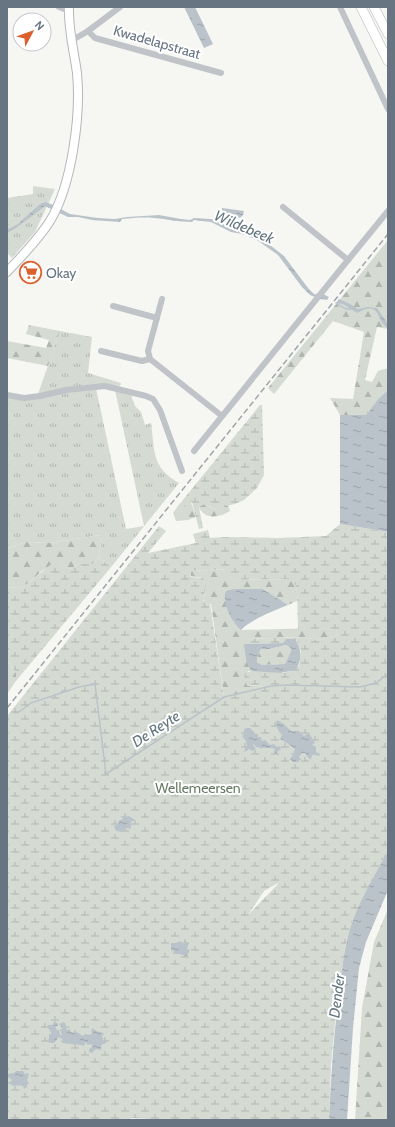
<svg xmlns="http://www.w3.org/2000/svg" width="395" height="1127" font-family="Cabin,sans-serif">
	<defs>
		<pattern id="grass-tufts" width="24" height="20" patternUnits="userSpaceOnUse"><rect width="24" height="20" fill="#d5dbd3"/><path d="M3 7l-1-3M5 7V3M7 7l1-3M15 17l-1-3M17 17v-4M19 17l1-3" fill="none" stroke="#b1b6b1"/></pattern>
		<pattern id="forest-firs" width="22" height="20" patternUnits="userSpaceOnUse"><rect width="22" height="20" fill="#d5dbd3"/><path d="M5 1l3.5 6h-7zM16 11l3.5 6h-7z" fill="#b1b6b1"/></pattern>
		<pattern id="wetland-marsh" width="20" height="14" patternUnits="userSpaceOnUse"><rect width="20" height="14" fill="#d5dbd3"/><path d="M1 5h8M5 5V1M11 12h8M15 12V8" fill="none" stroke="#b1b6b1"/></pattern>
		<pattern id="water-ripples" width="26" height="14" patternUnits="userSpaceOnUse"><rect width="26" height="14" fill="#bac3c9"/><path d="M2 4q2-2 4 0t4 0M15 11q2-2 4 0t4 0" fill="none" stroke="#9ba3a9"/></pattern>
	</defs>
	<rect width="100%" height="100%" fill="#f6f6f3"/>
	<g fill="url(#grass-tufts)">
		<polygon points="33,186 55,189 35,232 12,258 7,253 7,198 33,194"/>
		<path d="M60,331L92,337L88,373L121,383L120,386C89,382 69,388 38,394Z"/>
		<path d="M96,388L126,529L144,526L115,390L131,395L135,406L141,412L145,425L151,423C155,451 151,467 179,483L112,566L98,559L102,539L101,535L49,543L25,542L7,549V398Z"/>
	</g>
	<g fill="url(#forest-firs)">
		<polygon points="388,240 388,329 377,327 365,380 372,382 378,371 388,368 388,390 378,399 366,415 340,415 330,398 353,399 364,332 333,321 274,394 268,388"/>
		<polygon points="29,325 60,331 48,366 7,358 7,341 46,348 49,340 26,334"/>
		<polygon points="191,502 196,517 188,520 176,521 173,513 178,506 181,508"/>
		<path d="M204,504L214,509L228,505L230,511C220,518 204,520 199,507Z"/>
		<polygon points="101,535 102,539 98,559 92,564 78,564 71,569 62,566 43,570 30,582 20,588 7,587 7,549 25,542 49,543"/>
		<polygon points="228,569 230,580 293,579 297,590 297,601 288,605 263,589 241,630 318,628 336,630 338,634 334,637 318,640 303,637 244,639 246,659 251,671 248,671 247,686 261,685 263,690 224,697 211,604 203,605 205,591 203,578 191,576 190,571"/>
		<polygon points="286,645 290,647 291,651 285,664 262,665 257,662 257,657 261,649 269,649"/>
		<polygon points="7,659 16,673 16,681 7,694"/>
		<polygon points="388,909 388,1120 355,1120 362,1008 374,942"/>
	</g>
	<g fill="url(#wetland-marsh)" fill-rule="evenodd">
		<polygon points="260,405 262,405 264,475 257,488 244,500 235,504 214,509 209,506 205,507 204,504 199,507 203,528 199,529 192,502 181,508 178,506"/>
		<path d="M340,524L388,532V851L360,905L353,920L346,943L337,1002L331,1065L329,1120H166L131,1118V1120H7V716L159,526L166,531L148,553L196,543L193,534L208,530L210,538L224,537L280,538L326,536ZM227,569L230,580L293,579L297,590L298,629L336,630L338,634L334,637L318,640L303,637L244,639V644L283,643L288,639L297,641L301,651L299,666C296,667 293,670 291,671C276,677 258,665 244,674L247,686L261,685L263,689L224,697L210,604L203,605L206,583L203,578L191,577L190,571ZM278,883V884L248,915L264,891Z"/>
		<polygon points="98,559 112,566 16,681 16,673 7,659 7,587 20,588 30,582 50,565 62,566 71,569 78,564 92,564"/>
	</g>
	<g fill="url(#water-ripples)" fill-rule="evenodd">
		<polygon points="184,7 195,7 213,44 204,48"/>
		<path d="M45,202L51,204L70,214L98,218L115,219L127,217L159,215L181,219L190,220L194,218L211,219L226,225L230,229L253,235L266,242L284,256L308,288L314,294L325,295L329,297L327,300L320,299L310,295L302,287L278,255L257,240L242,234L231,232L211,222L194,220L192,222C179,222 167,219 154,218C143,217 133,218 122,219L120,222L92,220L78,217H68L45,206L16,228L7,233V230L18,224L40,204Z"/>
		<polygon points="222,208 244,211 243,215 240,218 222,212"/>
		<path d="M339,299L350,304L358,309L368,307L377,308L388,324V328C375,321 382,299 357,313L343,304L336,303Z"/>
		<polygon points="388,390 388,532 340,524 340,415 366,415 378,399"/>
		<path d="M234,589H263L288,605C273,611 252,619 241,630C232,622 221,603 226,591Z"/>
		<path d="M286,639H295C302,648 302,660 296,670L280,673L251,671L246,660L244,644L283,643ZM286,645L290,647L291,651L285,664L262,665L257,662V657L261,649H269Z"/>
		<path d="M277,720L284,724L291,731H299L304,736L309,733L315,743L312,745L316,747V752L320,754L319,756L313,754L310,760L305,753H302L299,757L301,759L298,762H293L290,759L293,755L295,749L287,743L280,739L282,735C278,731 275,726 277,720Z"/>
		<polygon points="247,728 250,728 255,733 255,734 258,734 258,737 261,737 262,741 265,740 270,745 274,744 277,747 280,746 281,749 278,751 275,755 274,754 275,749 272,748 259,748 259,747 256,747 254,744 253,745 256,749 252,751 249,749 245,752 244,750 247,746 246,741 242,736 244,734 244,729"/>
		<polygon points="123,816 125,816 126,818 129,816 135,820 131,822 131,829 128,828 123,830 122,832 116,831 114,826 119,823 118,821 123,819"/>
		<path d="M388,851V890L366,942L359,968L353,1028L347,1120H329C331,1075 334,1030 340,986C343,963 345,941 353,920C362,896 376,873 388,851Z"/>
		<polygon points="180,941 183,944 189,943 187,949 190,950 187,956 179,954 173,954 174,951 173,949 171,949 171,943 176,943"/>
		<polygon points="55,1021 58,1024 58,1026 55,1026 57,1030 59,1030 60,1035 62,1035 60,1029 63,1029 59,1024 64,1022 67,1030 70,1029 70,1031 74,1033 77,1032 83,1036 85,1034 91,1035 93,1033 91,1031 93,1028 96,1031 104,1033 102,1037 104,1039 102,1040 106,1041 106,1043 101,1045 101,1050 96,1049 92,1053 89,1052 89,1049 92,1047 92,1044 87,1045 86,1041 84,1046 81,1045 62,1043 63,1040 59,1037 54,1043 49,1043 47,1040 49,1039 49,1034 52,1034 48,1028 48,1025 52,1025"/>
		<polygon points="16,1071 23,1071 25,1074 27,1073 29,1074 27,1080 28,1082 27,1087 24,1089 23,1086 19,1085 18,1087 17,1085 13,1086 9,1083 12,1080 8,1077 8,1074 13,1073 14,1074"/>
	</g>
	<g fill="none" stroke-linecap="round" stroke-linejoin="round">
		<g stroke="#bac3c9" stroke-width="1.5">
			<path d="M336,303C340,306 346,310 351,309"/>
			<polyline points="15,713 19,712 31,703 79,687 95,684 106,774 224,697 271,686 287,685 360,687 376,683 388,674"/>
		</g>
		<defs>
			<path id="major" d="M7,272C22,256 38,240 50,221C72,185 81,115 77,73C74,51 68,29 69,7"/>
			<g id="highway">
				<polyline points="361,7 388,61"/>
				<polyline points="374,7 388,34"/>
			</g>
		</defs>
		<use href="#major" stroke="#b3b7bb" stroke-width="10"/>
		<use href="#highway" stroke="#b3b6ba" stroke-width="10"/>
		<g stroke="#c0c3c7" stroke-width="6">
			<polyline points="59,7 69,11"/>
			<polyline points="340,7 388,109"/>
			<polyline points="88,31 95,38 221,73"/>
			<polyline points="71,41 88,31 120,7"/>
			<polyline points="283,207 348,260 388,211"/>
			<polyline points="162,299 148,351 150,359 222,416"/>
			<polyline points="113,306 157,318"/>
			<polyline points="101,351 142,361 150,359"/>
			<polyline points="7,395 24,398 40,396 66,390 105,386 146,396 153,399 160,410 182,471"/>
			<polyline points="194,451 348,260"/>
		</g>
		<use href="#major" stroke="#fff" stroke-width="8"/>
		<use href="#highway" stroke="#fff" stroke-width="9"/>
		<polyline stroke="#9fa5ab" stroke-width="1.5" stroke-dasharray="6 3" stroke-linecap="butt" points="7,708 388,234"/>
	</g>
	<defs>
		<symbol id="supermarket-ring" viewBox="-11 -11 22 22"><circle r="9.5" fill="#fff" stroke="#dc602e" stroke-width="1.5"/><path d="M-6-5.5h2.5l.6 2H6L4.5 2H-2.5L-4.4-4H-6ZM-1.5 3.2a1.3 1.3 0 1 0 .1 0ZM3 3.2a1.3 1.3 0 1 0 .1 0Z" fill="#dc602e"/></symbol>
	</defs>
	<g fill-rule="evenodd">
		<use href="#supermarket-ring" x="18" y="260" width="25" height="25"/>
	</g>
	<g text-anchor="middle" stroke-width="4" stroke-linejoin="round" paint-order="stroke">
		<g font-size="14" fill="#677583" stroke="#fff">
			<text transform="translate(157 42) rotate(16)" y="5">Kwadelapstraat</text>
		</g>
		<g font-size="14" fill="#677583" stroke="#fff" text-anchor="start">
			<text x="46" y="278">Okay</text>
		</g>
		<g font-size="14" fill="#687b65" stroke="#fff">
			<text x="198" y="793">Wellemeersen</text>
		</g>
		<g font-size="15" font-style="italic" fill="#63767f" stroke="#fff">
			<text transform="translate(244 227) rotate(23)" y="5">Wildebeek</text>
			<text transform="translate(156 729) rotate(-33)" y="5">De Reyte</text>
			<text transform="translate(337 996) rotate(-83)" y="5">Dender</text>
		</g>
	</g>
	<rect width="395" height="1127" fill="none" stroke="#677583" stroke-width="16"/>
	<g transform="translate(32 32) rotate(49)"><circle r="19" fill="#ffffff" stroke="#c2c8cd"/>
	<path d="M0-3L7 15L0 10L-7 15Z" fill="#dc602e"/>
	<text y="-6" font-size="11" font-weight="bold" text-anchor="middle" fill="#677583">N</text>
	</g>
</svg>
